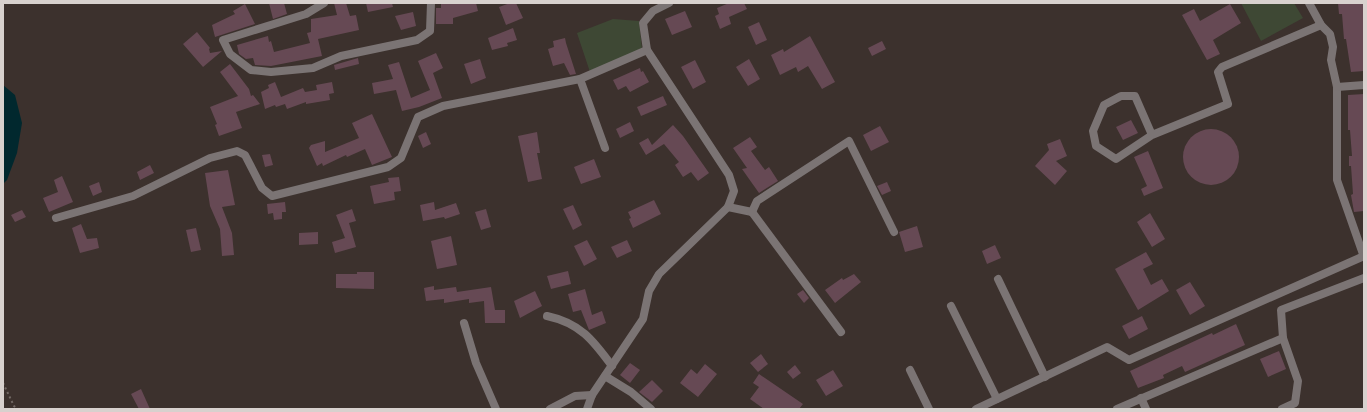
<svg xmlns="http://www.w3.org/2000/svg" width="1367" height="412" font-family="'Space Grotesk',sans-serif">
	<rect width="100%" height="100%" fill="#3c312d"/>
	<g fill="#3e4834">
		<polygon points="1241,3 1294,3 1303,18 1261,41"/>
		<polygon points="613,19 639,21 642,49 590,72 577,33"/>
	</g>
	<polygon fill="#01282e" points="3,85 15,95 22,123 17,153 7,180 3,184"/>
	<g fill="#664954">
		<polygon points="269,3 284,3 287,14 273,19"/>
		<polygon points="334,3 346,3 350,16 356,15 359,30 318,39 322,56 271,66 255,65 253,58 246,59 239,54 237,45 268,36 269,42 271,41 274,52 310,43 307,33 311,32 311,19 337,15"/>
		<polygon points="366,3 392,3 393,7 368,12"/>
		<polygon points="441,3 476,3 478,11 453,18 453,24 436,24 436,8 441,8"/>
		<polygon points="510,3 516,3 523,18 506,25 499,7"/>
		<polygon points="729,3 744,3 747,9 729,17 731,24 720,29 715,16 719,14 717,8"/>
		<polygon points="1338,3 1364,3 1364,71 1351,72 1346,39 1344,39 1342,14 1339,14"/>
		<polygon points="245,4 255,24 215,37 212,25 235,14 233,11"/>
		<polygon points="1230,4 1241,23 1213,40 1220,54 1207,60 1182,15 1194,9 1200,21"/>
		<polygon points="685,11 692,27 672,35 665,19"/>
		<polygon points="413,12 416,26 401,30 395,16"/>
		<polygon points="759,22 767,40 756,45 748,27"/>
		<polygon points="513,28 517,40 507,43 508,46 492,50 488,38"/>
		<polygon points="197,32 210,48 209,49 210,53 222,51 203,67 183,44"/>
		<polygon points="810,36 835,82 822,89 808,66 798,72 796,67 780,75 771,55 783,49 784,52"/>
		<polygon points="565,38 566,43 576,74 570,75 564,63 553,66 548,49 554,47 553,41"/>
		<polygon points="882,41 886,49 872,56 868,48"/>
		<polygon points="436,53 443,68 433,73 442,98 419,107 402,111 396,90 374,94 372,83 393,79 388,65 399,62 411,98 430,90 418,61"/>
		<polygon points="358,58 359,64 335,70 334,65"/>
		<polygon points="480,59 486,78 471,84 464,64"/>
		<polygon points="749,59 760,79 748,86 736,67"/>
		<polygon points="695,60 706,82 693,89 681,67"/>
		<polygon points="230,64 249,89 251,96 253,95 260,104 236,112 242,128 219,136 215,125 217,124 210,107 238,96 220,72"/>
		<polygon points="640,68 641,72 643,71 649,82 630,92 626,86 618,90 613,80"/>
		<polygon points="275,82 281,97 303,88 305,92 317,90 316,85 332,82 334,93 329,94 330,100 306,104 306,102 287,109 285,104 276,107 275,105 265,109 261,92 269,88 268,85"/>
		<polygon points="1364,94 1364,211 1354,212 1351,195 1353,194 1351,166 1349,166 1349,156 1352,156 1350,130 1348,130 1348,95"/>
		<polygon points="663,96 667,105 641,116 637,107"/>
		<polygon points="372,114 392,157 372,165 365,149 347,157 346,155 323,166 322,163 317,166 309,148 311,145 325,141 325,152 359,138 352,123"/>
		<polygon points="1131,120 1138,133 1123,140 1116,127"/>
		<polygon points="630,122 634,131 620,138 616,129"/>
		<polygon points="673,125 683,136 709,173 698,181 691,172 683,177 675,165 679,162 664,144 646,155 639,143 648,138 652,145"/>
		<polygon points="880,126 889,142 871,151 863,135"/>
		<circle cx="1211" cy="157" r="28"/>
		<polygon points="426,132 431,144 423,148 418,136"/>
		<polygon points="537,132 540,153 537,153 542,179 528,182 518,136"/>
		<polygon points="750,137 757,147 751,151 765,170 769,167 778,181 759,193 742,169 747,168 733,148"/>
		<polygon points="1060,139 1067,156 1056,161 1067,171 1055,185 1035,166 1049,150 1047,144"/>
		<polygon points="1148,151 1163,188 1144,196 1141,189 1147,186 1134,157"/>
		<polygon points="270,154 273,165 265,167 262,155"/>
		<polygon points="594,159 601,177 581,184 574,167"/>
		<polygon points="150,165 154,173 140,180 137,172"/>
		<polygon points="228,170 235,205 222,207 232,233 234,255 222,256 220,229 210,206 205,173"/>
		<polygon points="62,176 73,202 49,212 43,198 58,192 54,180"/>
		<polygon points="399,177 401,191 394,192 395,200 374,204 370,186 389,182 388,178"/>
		<polygon points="99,182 102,192 93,196 89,186"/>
		<polygon points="887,182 891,191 882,195 877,186"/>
		<polygon points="654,200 661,214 633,228 629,219 631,218 628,212"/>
		<polygon points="285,202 286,212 282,212 282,219 274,220 273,213 268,214 267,204"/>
		<polygon points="434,202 435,210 456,203 460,214 445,219 444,217 423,221 420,205"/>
		<polygon points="573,205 582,225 573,230 563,209"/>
		<polygon points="352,209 356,221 349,223 356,247 335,253 332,242 345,238 336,215"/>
		<polygon points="486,209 491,227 481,230 475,212"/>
		<polygon points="22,210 26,217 15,222 11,215"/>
		<polygon points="1150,213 1165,239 1152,247 1137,222"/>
		<polygon points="81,224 87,239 97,238 99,248 80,253 72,228"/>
		<polygon points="917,226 923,247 905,252 899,232"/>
		<polygon points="196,228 201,250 191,252 186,230"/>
		<polygon points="318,232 318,244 299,245 299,233"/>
		<polygon points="451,236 457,265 437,269 431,241"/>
		<polygon points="587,240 597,259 584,266 574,246"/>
		<polygon points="627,240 632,251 617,258 611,247"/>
		<polygon points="995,245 1001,258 987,264 982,251"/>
		<polygon points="1146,252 1153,264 1143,269 1151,285 1162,279 1169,291 1138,310 1115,269"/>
		<polygon points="568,271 571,284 551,289 547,276"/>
		<polygon points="357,272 374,272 374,289 336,288 336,274 357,274"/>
		<polygon points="854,274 861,282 835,303 825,290 842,278 843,280"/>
		<polygon points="1190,282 1205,306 1190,315 1176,290"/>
		<polygon points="434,286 434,290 456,287 457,292 491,287 495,310 505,310 505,323 485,323 484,301 469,303 469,299 444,303 444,299 426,301 424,288"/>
		<polygon points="585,289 592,315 602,311 606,323 589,330 581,310 573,312 568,294"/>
		<polygon points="803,290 809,298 804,303 797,294"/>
		<polygon points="535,291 542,306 520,318 514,301"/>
		<polygon points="1142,316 1148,329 1129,339 1122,326"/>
		<polygon points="1236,324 1245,345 1185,372 1182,366 1163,375 1164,378 1138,388 1130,371 1212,333 1213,335"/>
		<polygon points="1279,351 1286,369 1268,377 1260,359"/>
		<polygon points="761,354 768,364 758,372 750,363"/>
		<polygon points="630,363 640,370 630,383 620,375"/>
		<polygon points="705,364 717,374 698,397 680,383 691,369 697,374"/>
		<polygon points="795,365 801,373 793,379 787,372"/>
		<polygon points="833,370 843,386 826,396 816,380"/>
		<polygon points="759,374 803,404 799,409 764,409 750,399 759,387 753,383"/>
		<polygon points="652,380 663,391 652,402 639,392"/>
		<polygon points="141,389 150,409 139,409 131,394"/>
	</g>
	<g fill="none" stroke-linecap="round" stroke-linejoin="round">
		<polyline stroke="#736965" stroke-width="2" stroke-dasharray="2 3" stroke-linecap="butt" points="3,383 14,406 17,409"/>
		<g stroke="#7b7474" stroke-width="8">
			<polyline points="324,3 306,14 223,40 230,54 251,70 271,72 313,68 341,56 417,40 430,31 431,3"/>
			<polyline points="1309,3 1321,25 1330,34 1333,47 1331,60 1337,87 1337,180 1364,257"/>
			<polyline points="580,79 605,148"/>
			<polyline points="1337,87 1364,85"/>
			<polyline points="1152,135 1135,96 1121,96 1104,105 1093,131 1096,146 1116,159 1152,135 1228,104 1218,72 1222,67 1321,25"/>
			<polyline points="728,207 752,212"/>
			<polyline points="752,212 757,201 849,141 894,232"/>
			<polyline points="752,212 841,332"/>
			<polyline points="56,218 133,196 210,158 237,151 245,155 262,188 272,196 388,167 401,158 418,117 443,106 580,79 647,50"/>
			<polyline points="998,279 1045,377"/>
			<polyline points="951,306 997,399"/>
			<path d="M547,316C580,323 593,340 612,366"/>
			<polyline points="464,323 476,363 496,409"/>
			<polyline points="910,370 929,409"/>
			<polyline points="605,376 631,392 651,409"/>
			<polyline points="1141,398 1146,409"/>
			<polyline points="550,409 575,396 592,395"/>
			<polyline points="587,409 592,395 643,319 649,291 659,274 728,207 734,191 729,175 647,50 643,23 653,11 669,3"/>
			<polyline points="976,409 1107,347 1129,360 1364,256"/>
			<polyline points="1117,409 1283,338 1281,310 1364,278"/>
			<polyline points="1282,409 1295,403 1298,381 1283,338"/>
		</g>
	</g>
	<rect width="1367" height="412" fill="none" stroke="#d8d1ce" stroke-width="8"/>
</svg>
